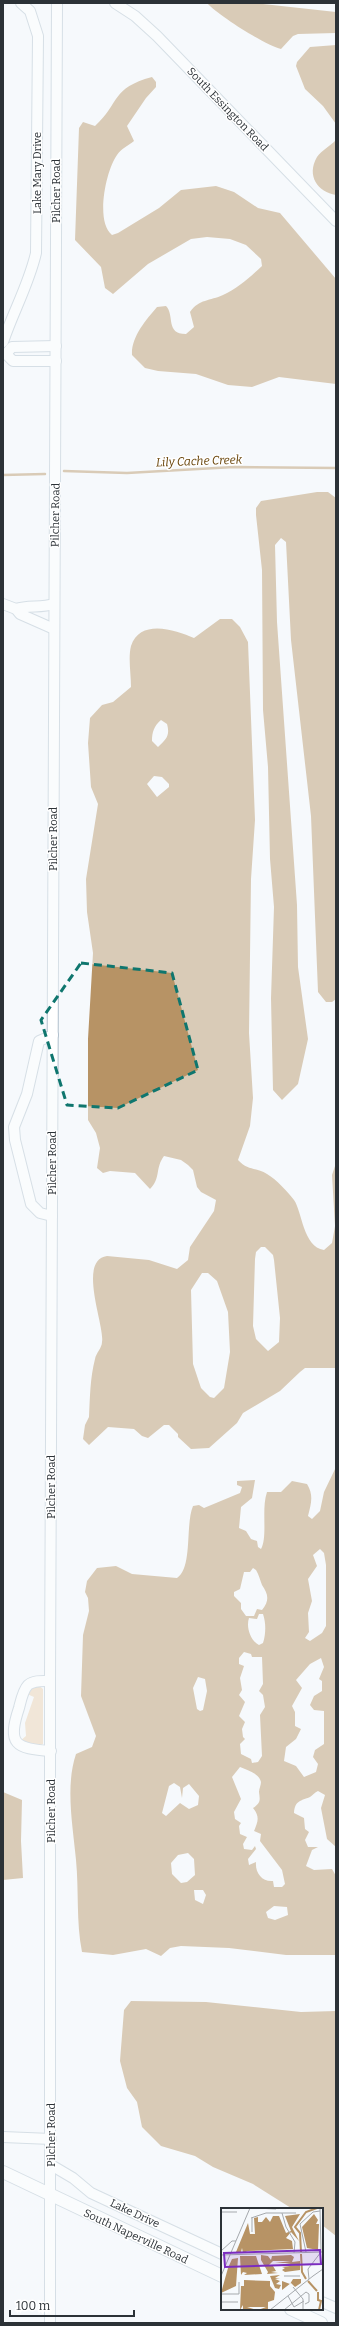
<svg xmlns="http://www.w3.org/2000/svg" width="339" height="2326" font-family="Bitter,serif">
	<rect width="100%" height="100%" fill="#f6f9fc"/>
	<polygon fill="#eacfad" points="38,1685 43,1689 43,1744 37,1747 20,1741 26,1736 25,1723 34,1697 27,1694 32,1687"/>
	<g fill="#b79365" fill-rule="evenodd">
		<path d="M207,3H254L336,12V33L298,34L293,36L281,49C265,45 219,16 207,3Z"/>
		<polygon points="336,45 336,124 323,106 305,89 296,66 297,62 310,47"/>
		<path d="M152,77L156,82V87L146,98L127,126L134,141C128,146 122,148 117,155C106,170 95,222 112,235L118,233L159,208L181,190L216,186L234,192L258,208L280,213L336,279V384L279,377L252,387L228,385L196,374L158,371L145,368L132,355C131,337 146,320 157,307L166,306C175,315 165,334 186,334L194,327L190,312C199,299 210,301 223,295C238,288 250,277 262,266L261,259L246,245L230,239L207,237L191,239L148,264L113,294L105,288L101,267L75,240L79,128L83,122L95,126C120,103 111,88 152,77Z"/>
		<path d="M336,140V195C318,192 306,176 317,157C322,150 330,146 336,140Z"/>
		<polygon points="317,492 328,492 336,498 336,999 332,1002 326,1002 318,992 311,816 291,640 286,542 281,538 275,545 277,622 297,905 298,967 308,1039 298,1084 282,1100 273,1090 271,998 274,907 270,859 268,767 263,710 262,570 256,515 256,508 261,501"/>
		<path d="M220,619H232L240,627L248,642L255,820L251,879L249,1033L253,1098L250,1126L238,1160C248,1171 256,1167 267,1174C277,1180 287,1191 294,1200C302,1211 303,1247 324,1250L332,1243L335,1226L332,1175L336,1163V1368H305L300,1372L280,1391L243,1413L237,1423L209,1448L191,1449L178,1437V1434L169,1425H164L148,1438L142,1436L134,1429L108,1427L89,1445L83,1439L85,1425L89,1417C90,1398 90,1378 95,1359C96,1353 102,1348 102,1342C105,1326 77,1260 107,1256L149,1260L177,1269L188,1260L190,1247L214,1211L216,1200L201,1192L197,1187L193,1170L188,1165L181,1160L164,1156C155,1168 161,1178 150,1189L135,1173L110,1171L103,1173L97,1168L100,1148L96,1133L88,1120V1039L93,953L87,912L86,879L98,804L91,787L88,743L90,718L102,705L113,702L131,687C131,674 128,658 131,646C140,618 176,630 194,638ZM161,720L167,724C170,735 167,739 158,747L152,741C152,732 154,726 161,720ZM154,776L162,777L169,784V787L157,797L147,784ZM261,1247H265L273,1255L274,1260L280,1318L279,1342L268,1351L256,1339L253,1326L255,1259L256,1252ZM202,1273H208L217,1281L228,1312L230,1352L224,1388L214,1398L210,1397L201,1388L193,1364L191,1290Z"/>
		<path d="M336,1467V1847L327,1839L321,1808L325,1795L318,1791C315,1792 312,1796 310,1797C301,1801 295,1800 294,1813L304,1818L305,1829L309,1832L305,1840L308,1847H318L312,1850L306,1866L314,1870L332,1869L336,1876V1955H286L229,1948L181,1946L170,1948L161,1956L146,1949L113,1955L82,1952C76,1921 79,1891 76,1860C73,1826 65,1787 76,1754L92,1747L96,1736L81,1696L83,1635L89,1611L88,1598L85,1592L87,1581L97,1568L116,1566L132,1574L177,1578C193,1567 185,1525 193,1506L199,1505L204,1508L240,1493L242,1487L237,1485V1481L255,1480L252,1498L241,1507L239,1528L246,1531L251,1539L257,1541L258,1547L261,1549C268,1536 261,1509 267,1492H281L292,1481L307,1484C314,1495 311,1504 308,1516L312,1519L320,1511L324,1492ZM320,1549L324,1553L326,1565V1626L322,1633L310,1641L305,1638L309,1632L308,1613L312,1601L308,1579L317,1566L313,1555ZM253,1568L256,1570C259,1575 260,1580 262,1585C268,1594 270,1600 262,1610L257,1609L254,1616H246L241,1609V1603L234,1596V1592L240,1589L244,1572H250ZM259,1614H263C266,1623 266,1633 263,1643L259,1645C250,1640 246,1627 249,1618L257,1619ZM244,1652L251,1654L252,1657H262L263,1684L259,1691L263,1695L265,1707L260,1715L262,1756L258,1762L252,1763L251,1759L241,1754L240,1744L245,1739L243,1737L242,1729L245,1722L239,1716L245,1702L239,1695L242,1690L240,1678L244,1666L239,1664V1658ZM321,1658L324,1667L319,1679L322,1681V1691L314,1696L310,1705L314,1710L324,1711V1744L315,1750L313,1757L318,1764L316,1772L304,1777L296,1766L284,1761L286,1747L296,1739L301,1729L295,1726V1712L292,1706L302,1688L296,1680L310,1664ZM198,1677L205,1679L207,1691L203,1710L200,1711L197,1709L193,1688ZM240,1767C247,1770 259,1773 261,1782C261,1785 259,1789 259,1792C260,1800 261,1803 253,1808C260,1817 258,1821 254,1831L261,1834L260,1841L282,1870L285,1884L282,1887H274L273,1881C262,1882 255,1873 256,1862L249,1865L248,1859L256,1849L255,1846L252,1850L244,1849L243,1844L247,1837L240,1834L239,1826L241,1823L235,1819L234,1812L241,1799L232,1777ZM174,1783L180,1787L182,1798L183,1788L189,1784L199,1796L198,1805L189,1809L180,1803L166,1816L162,1813L169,1786ZM188,1853L194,1859L195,1875L187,1882L181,1883L172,1874L171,1863L178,1855ZM194,1890H203L206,1895L203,1904L195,1900ZM274,1906L287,1907L288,1915L275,1920L268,1918L266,1912Z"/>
		<polygon points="3,1792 22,1800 21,1841 23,1878 3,1880"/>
		<polygon points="131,2001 206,2002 301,2012 336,2011 336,2236 322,2225 322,2209 291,2208 253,2184 213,2167 195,2156 161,2146 142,2127 137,2102 127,2088 120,2061 124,2010"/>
	</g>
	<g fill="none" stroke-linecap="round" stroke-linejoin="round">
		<g stroke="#b79365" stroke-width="2.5">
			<polyline points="64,471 127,473 234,467 336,468"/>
			<polyline points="3,475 45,474"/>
		</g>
		<defs>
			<g id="minor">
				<polyline points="115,3 135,16 157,36 336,221"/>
				<path d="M3,342C13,312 29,284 36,253L38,36L30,11L21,3"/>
				<polyline points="3,354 6,354 13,361 56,361"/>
				<polyline points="6,354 12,347 56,346"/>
				<polyline points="3,604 16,609 20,614 54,629"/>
				<path d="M16,609C28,605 41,608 54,604"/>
				<polyline points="52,1216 40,1213 31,1204 15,1140 14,1127 27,1094 39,1041 53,1035"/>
				<path d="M50,1681C43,1681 34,1680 28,1685C23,1690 21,1700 19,1708C7,1744 15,1749 51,1751"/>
				<polyline points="3,2137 51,2139"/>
				<polyline points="51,2165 73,2178 91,2193 222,2254"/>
				<polyline points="322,2302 336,2308"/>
				<polyline points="50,2323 50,1681 57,3"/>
			</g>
			<g id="major">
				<polyline points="3,2172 222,2276"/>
				<polyline points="291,2309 321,2323"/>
			</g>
		</defs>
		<use href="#minor" stroke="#b0bfcc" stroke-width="12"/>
		<use href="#major" stroke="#b0bfcc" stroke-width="14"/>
		<use href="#minor" stroke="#fff" stroke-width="10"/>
		<use href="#major" stroke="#fff" stroke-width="12"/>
	</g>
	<path d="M0 0H339V2326H0ZM81,963L172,973L198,1070L118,1108L67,1105L41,1020Z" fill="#f6f9fc" fill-opacity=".55" fill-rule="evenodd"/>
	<path fill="none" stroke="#0f766e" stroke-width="3" stroke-dasharray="8 5" stroke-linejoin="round" d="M81,963L172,973L198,1070L118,1108L67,1105L41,1020Z"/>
	<g text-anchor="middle" stroke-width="3" stroke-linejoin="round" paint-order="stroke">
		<g font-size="11" fill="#2c3237" stroke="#fff">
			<text transform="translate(228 109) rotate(46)" y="4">South Essington Road</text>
			<text transform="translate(37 173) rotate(-90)" y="4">Lake Mary Drive</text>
			<text transform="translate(56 191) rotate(-90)" y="4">Pilcher Road</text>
			<text transform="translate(55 515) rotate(-89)" y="4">Pilcher Road</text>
			<text transform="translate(53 839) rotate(-90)" y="4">Pilcher Road</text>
			<text transform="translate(52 1163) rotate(-90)" y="4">Pilcher Road</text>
			<text transform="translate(51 1487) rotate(-90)" y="4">Pilcher Road</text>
			<text transform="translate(51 1811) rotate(-90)" y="4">Pilcher Road</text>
			<text transform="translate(51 2135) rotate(-90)" y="4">Pilcher Road</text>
			<text transform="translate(135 2213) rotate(25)" y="4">Lake Drive</text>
			<text transform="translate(136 2236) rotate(25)" y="4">South Naperville Road</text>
		</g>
		<g font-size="12" font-style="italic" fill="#684409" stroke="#fff">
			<text transform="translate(199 461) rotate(-2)" y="4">Lily Cache Creek</text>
		</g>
	</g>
	<g transform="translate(221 2208)">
		<rect width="102" height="102" fill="#f6f9fc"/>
		<path d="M79,6L71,19L78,33L70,24L65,30L71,33L72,41L27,43L22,45L21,40L20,44H15L27,15L29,26H34L33,10L37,9V14H41L45,9L49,14L52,8H58L65,25L70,23L64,8ZM93,6L97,12L95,16H98L97,42L86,40L81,19ZM40,47L47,48L50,52L51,48L70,47L73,49L71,54L79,53V62L64,64L61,62L64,60L61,59L77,57L61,58L58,57L70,55H54L70,53H52L48,57L52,58L55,63L50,64L57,65L46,66L47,64L40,52ZM19,48H35L41,66L23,67L26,65L22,64L20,67ZM17,50L15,78L0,85L7,60L11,51ZM59,67L54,70H59L54,71L59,73L55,76L60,77L58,81L54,80L49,68ZM72,71H80V75L74,79L70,75L61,82V73L69,76ZM23,72L49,73V78L54,84L53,92L47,94V101L37,102L45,99H26L36,102H22V97L19,102L20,78H30H23Z" fill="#b79365"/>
		<path fill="none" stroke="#b79365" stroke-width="2" d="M80,44L79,25L74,19L85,4L96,0M80,46L81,64L85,71M87,73L96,83M97,84V92L100,93L98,102"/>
		<path fill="none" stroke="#a5a9ad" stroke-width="1" d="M35,0L55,1M99,0L100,44M0,4H16M61,5L65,19L74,34L73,45M30,10L45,5H75M31,10V24M0,43L11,33H15M85,44L79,16L92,4L99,3M0,47L102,44M0,68L29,0M63,68H79M92,68L102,61M88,71L87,61L100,44M72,79L82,91V102M0,86H18V74M67,88L73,99L83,93M0,94H17M49,102L92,68M63,102L85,84L88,86V94L84,96"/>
		<path fill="#7b2cbf" fill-opacity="0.15" stroke="#7b2cbf" stroke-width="2" d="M99,42L100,56L4,59L3,45Z"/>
		<rect width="102" height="102" fill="none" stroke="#2c3237" stroke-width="2"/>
	</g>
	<rect width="339" height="2326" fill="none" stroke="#2c3237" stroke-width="8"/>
	<path d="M10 2310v6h124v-6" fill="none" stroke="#2c3237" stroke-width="2"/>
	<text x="16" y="2310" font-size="12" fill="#2c3237" stroke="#ffffff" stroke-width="3" paint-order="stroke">100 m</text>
</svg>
